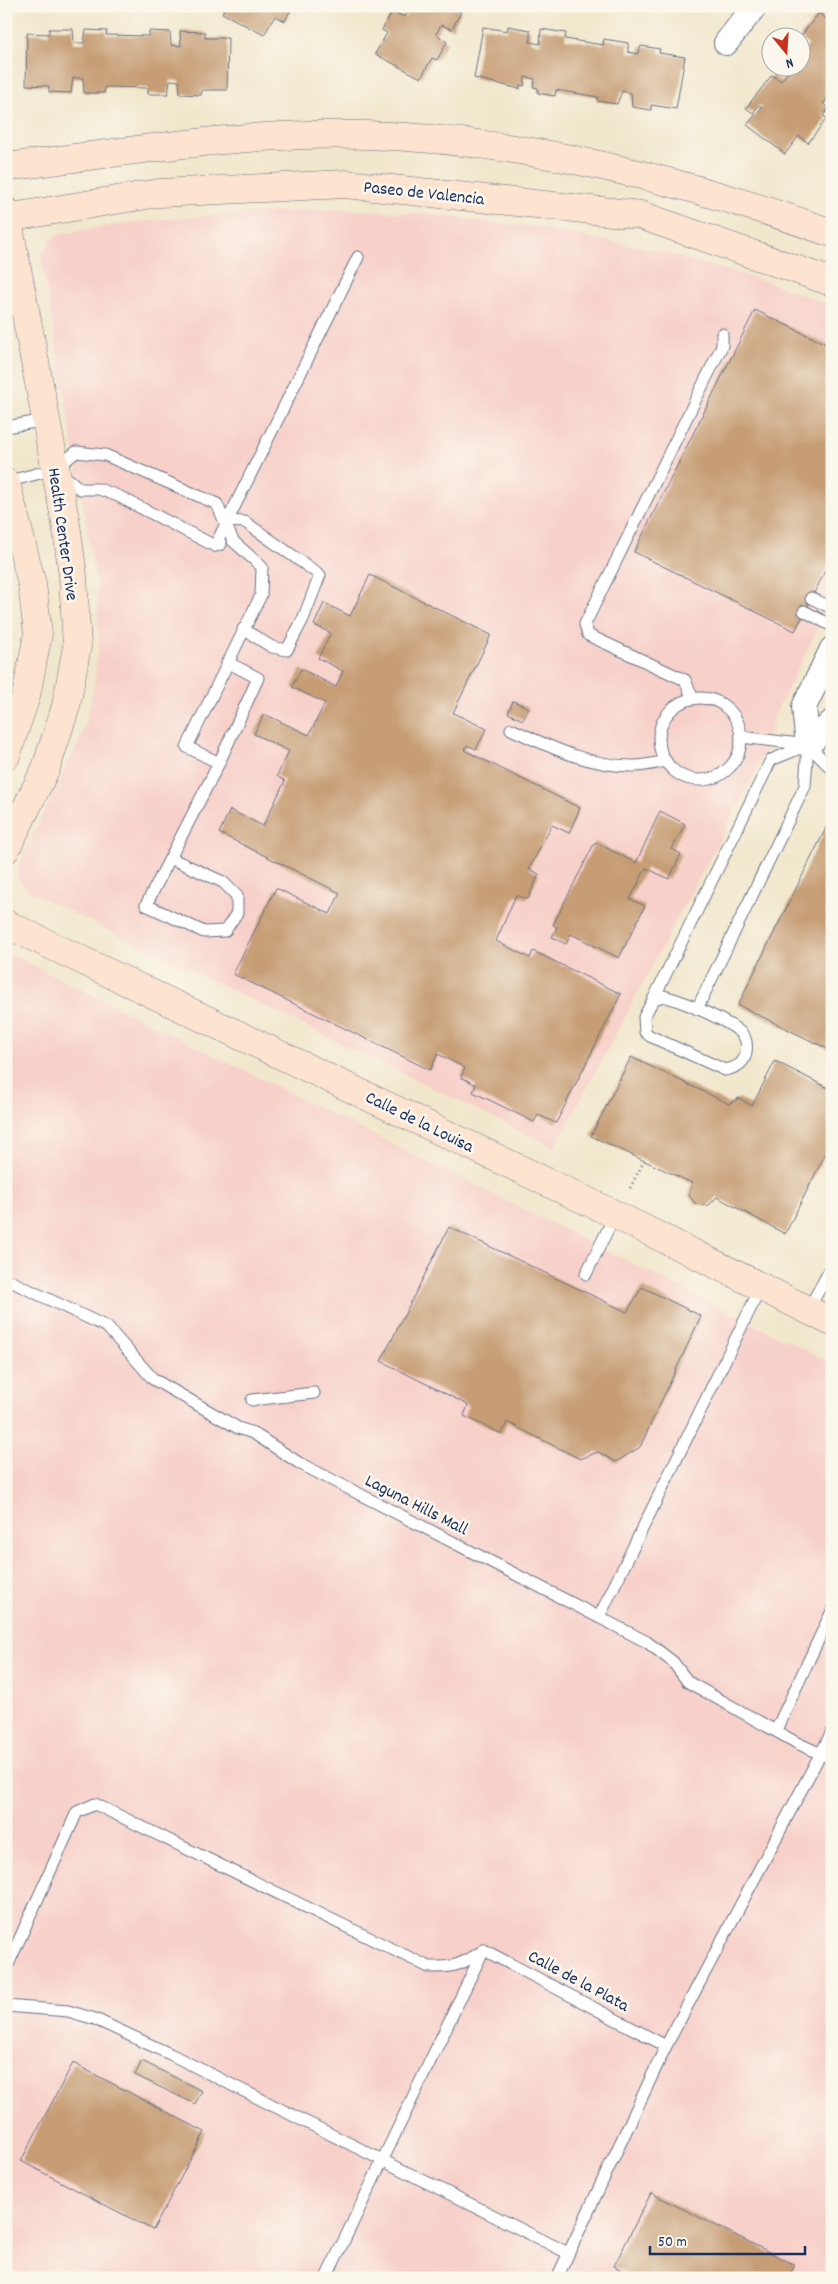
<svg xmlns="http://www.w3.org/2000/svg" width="838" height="2284" font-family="Dekko,sans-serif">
	<rect width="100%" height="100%" fill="#fbf7ec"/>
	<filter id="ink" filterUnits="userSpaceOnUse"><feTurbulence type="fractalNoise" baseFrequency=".02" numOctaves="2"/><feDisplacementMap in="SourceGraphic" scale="10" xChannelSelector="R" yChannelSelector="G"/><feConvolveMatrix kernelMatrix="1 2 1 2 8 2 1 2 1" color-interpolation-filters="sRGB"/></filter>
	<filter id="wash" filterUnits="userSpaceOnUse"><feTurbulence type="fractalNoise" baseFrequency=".0096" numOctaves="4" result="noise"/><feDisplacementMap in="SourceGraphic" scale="20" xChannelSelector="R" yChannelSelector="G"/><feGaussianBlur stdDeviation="1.12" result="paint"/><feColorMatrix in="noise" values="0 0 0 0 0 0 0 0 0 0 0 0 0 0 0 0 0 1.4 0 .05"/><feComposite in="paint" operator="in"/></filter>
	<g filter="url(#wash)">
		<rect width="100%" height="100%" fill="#f1e7cc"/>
		<g fill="#f7d0c9">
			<polygon points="333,209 429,214 546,229 654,250 765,281 832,306 832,600 774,716 766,749 750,782 555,1148 30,892 17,878 19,863 83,733 93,692 99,644 97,588 41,256 53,237 66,233 136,222 226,214"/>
			<polygon points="6,952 832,1363 832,2278 31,2278 6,2266"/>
		</g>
		<g id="blocks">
			<g fill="#c69d74">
				<polygon points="226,6 293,6 285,21 275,16 264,35 222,13"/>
				<polygon points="407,6 461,6 458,11 461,12 452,29 441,25 436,34 447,42 437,60 432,58 421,78 375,54 387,33 382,30 392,12 405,17 410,8"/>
				<polygon points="819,13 828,21 832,16 832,93 823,104 829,108 823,116 827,118 808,143 799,136 785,154 747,125 762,107 759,105 753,113 746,108 772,75 781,81 791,68 800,68 800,56 808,45 800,37"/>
				<polygon points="508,26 530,30 530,42 540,44 541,29 566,33 565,39 603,45 604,39 628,43 628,52 638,54 641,46 660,49 659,53 685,57 676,109 651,105 651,110 632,107 631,93 622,91 617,104 597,101 598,97 556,90 555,96 538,93 538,88 533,87 535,79 525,77 524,86 520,85 520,89 474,78 483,27 507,31"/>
				<polygon points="49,29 73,29 74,43 84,43 86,30 107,31 106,35 149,36 149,31 170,32 171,45 181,46 180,31 205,32 205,38 228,38 227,90 202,90 201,95 180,94 179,81 170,80 168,94 148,94 148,88 105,87 104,93 84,93 83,78 73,78 71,93 49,92 49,86 26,85 27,33 49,34"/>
				<polygon points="755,310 832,347 832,557 795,631 634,552"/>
				<polygon points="370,575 491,635 453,713 487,729 476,749 467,745 464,750 580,808 569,833 552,825 529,869 539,874 528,899 516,895 496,941 530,958 533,951 621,994 556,1123 538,1115 534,1122 473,1092 476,1085 461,1077 465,1068 438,1054 430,1070 233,974 276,888 330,914 340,893 219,833 230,810 263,826 285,781 277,776 289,751 254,734 264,714 309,735 325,703 292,687 301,669 336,687 343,671 318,658 331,633 314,625 324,603 350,616"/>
				<polygon points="513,701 529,708 523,720 508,713"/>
				<polygon points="660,811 685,824 672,849 681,854 669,879 646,868 630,899 645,906 619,958 571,934 566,944 552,937 557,927 553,925 595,842 636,863"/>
				<polygon points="832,816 832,1051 738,1005"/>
				<polygon points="631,1057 729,1104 739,1098 752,1106 775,1061 832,1090 832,1141 785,1234 717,1197 708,1206 696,1204 689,1196 692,1183 591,1136"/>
				<polygon points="449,1227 627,1312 642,1287 701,1316 640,1447 616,1462 598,1452 580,1459 507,1422 502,1434 464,1416 468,1405 381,1361"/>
				<polygon points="142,2061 202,2091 195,2104 135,2075"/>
				<polygon points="73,2063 205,2132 153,2230 21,2161"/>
				<polygon points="651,2193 795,2265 788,2278 637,2278 614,2266"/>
			</g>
		</g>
	</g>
	<g filter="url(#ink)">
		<use href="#blocks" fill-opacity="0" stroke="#666f84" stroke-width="1"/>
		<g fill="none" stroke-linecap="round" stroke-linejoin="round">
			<defs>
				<g id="lane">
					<polyline points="6,427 46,420"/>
					<polyline points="61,473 80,489 99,489 118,496 215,546 221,544"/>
					<polyline points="6,482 55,469 76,452 105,455 217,504 233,541 262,567 261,595 187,747 219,763 258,678 227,662"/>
					<polyline points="226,521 245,522 320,575 303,619 287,650 272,647 243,629"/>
					<polyline points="215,546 358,257"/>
					<polyline points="811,598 832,608"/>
					<polyline points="804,611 832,626"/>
					<circle cx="700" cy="739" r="41"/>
					<polyline points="693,699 685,680 588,635 585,624 722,346 722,334"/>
					<path d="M511,729C550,747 591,767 635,766C645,766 656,763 666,761"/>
					<polyline points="741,737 808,745 832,769"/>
					<polyline points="170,858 223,882 237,896 237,913 225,931 204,932 146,905 219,763"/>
					<path d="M662,996C679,999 731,1022 742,1034C747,1039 747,1046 746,1052C745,1064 735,1068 725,1070L650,1036L645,1032L644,1017L653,1000Z"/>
					<polyline points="653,1000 771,760 808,745 805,786 697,1009"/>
					<polyline points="586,1274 615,1215"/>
					<polyline points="6,1279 107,1327 153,1379 238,1428 253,1433 299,1463 647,1642 673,1662 688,1682 797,1743 832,1759"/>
					<polyline points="808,1310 832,1266"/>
					<polyline points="252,1400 314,1393"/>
					<polyline points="599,1617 761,1287"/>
					<polyline points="776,1730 832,1611"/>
					<polyline points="484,1950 666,2046"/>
					<path d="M6,1969L77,1812L95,1804L429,1967C455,1968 463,1964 484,1950"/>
					<polyline points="6,2006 68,2011 95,2019 170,2054 568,2253"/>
					<polyline points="326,2278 483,1951"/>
					<polyline points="557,2278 666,2046 832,1732"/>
				</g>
				<g id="street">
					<polyline points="726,43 755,6"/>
					<polyline points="808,745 804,707 832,649"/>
					<polyline points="808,745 832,722"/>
				</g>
				<g id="secondary">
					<path d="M6,167C126,152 246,131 367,135C526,140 683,180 832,233"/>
					<polyline points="6,211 66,524 73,576 77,646 66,706 46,768 6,849"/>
					<polyline points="6,218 159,193 345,184 640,215 832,282"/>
					<polyline points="6,483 32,584 38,634 26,696 6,756"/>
					<polyline points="6,924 616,1215 832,1322"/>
				</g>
			</defs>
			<use href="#lane" stroke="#666f84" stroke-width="13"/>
			<use href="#street" stroke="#666f84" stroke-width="26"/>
			<use href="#secondary" stroke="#666f84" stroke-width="29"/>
			<polyline stroke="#666f84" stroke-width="3" stroke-dasharray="1 4" stroke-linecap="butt" points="630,1188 644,1161"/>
			<use href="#lane" stroke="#fff" stroke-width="11"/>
			<use href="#street" stroke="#fff" stroke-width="24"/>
			<use href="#secondary" stroke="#fde4d1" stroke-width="28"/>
		</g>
	</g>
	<g text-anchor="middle" stroke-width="5" stroke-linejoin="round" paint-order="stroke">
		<g font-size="18" fill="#1b2f5e" stroke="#fbf7ec">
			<text transform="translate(424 192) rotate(6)" y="6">Paseo de Valencia</text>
			<text transform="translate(64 534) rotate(82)" y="6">Health Center Drive</text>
			<text transform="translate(420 1121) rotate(26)" y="6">Calle de la Louisa</text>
			<text transform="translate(417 1504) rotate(27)" y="6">Laguna Hills Mall</text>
			<text transform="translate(579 1980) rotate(28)" y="6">Calle de la Plata</text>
		</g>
	</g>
	<rect width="838" height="2284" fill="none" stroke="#fbf7ec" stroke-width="25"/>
	<g transform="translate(786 52) rotate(162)"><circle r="24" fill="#fbf7ec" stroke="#a1a7b3"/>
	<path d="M0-4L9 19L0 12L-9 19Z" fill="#c8321e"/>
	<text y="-8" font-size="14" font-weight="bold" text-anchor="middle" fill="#1b2f5e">N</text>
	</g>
	<path d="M650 2246v8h155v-8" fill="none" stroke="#1b2f5e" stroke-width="2.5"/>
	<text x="658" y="2246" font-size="15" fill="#1b2f5e" stroke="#fbf7ec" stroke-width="4" paint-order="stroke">50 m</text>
</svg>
